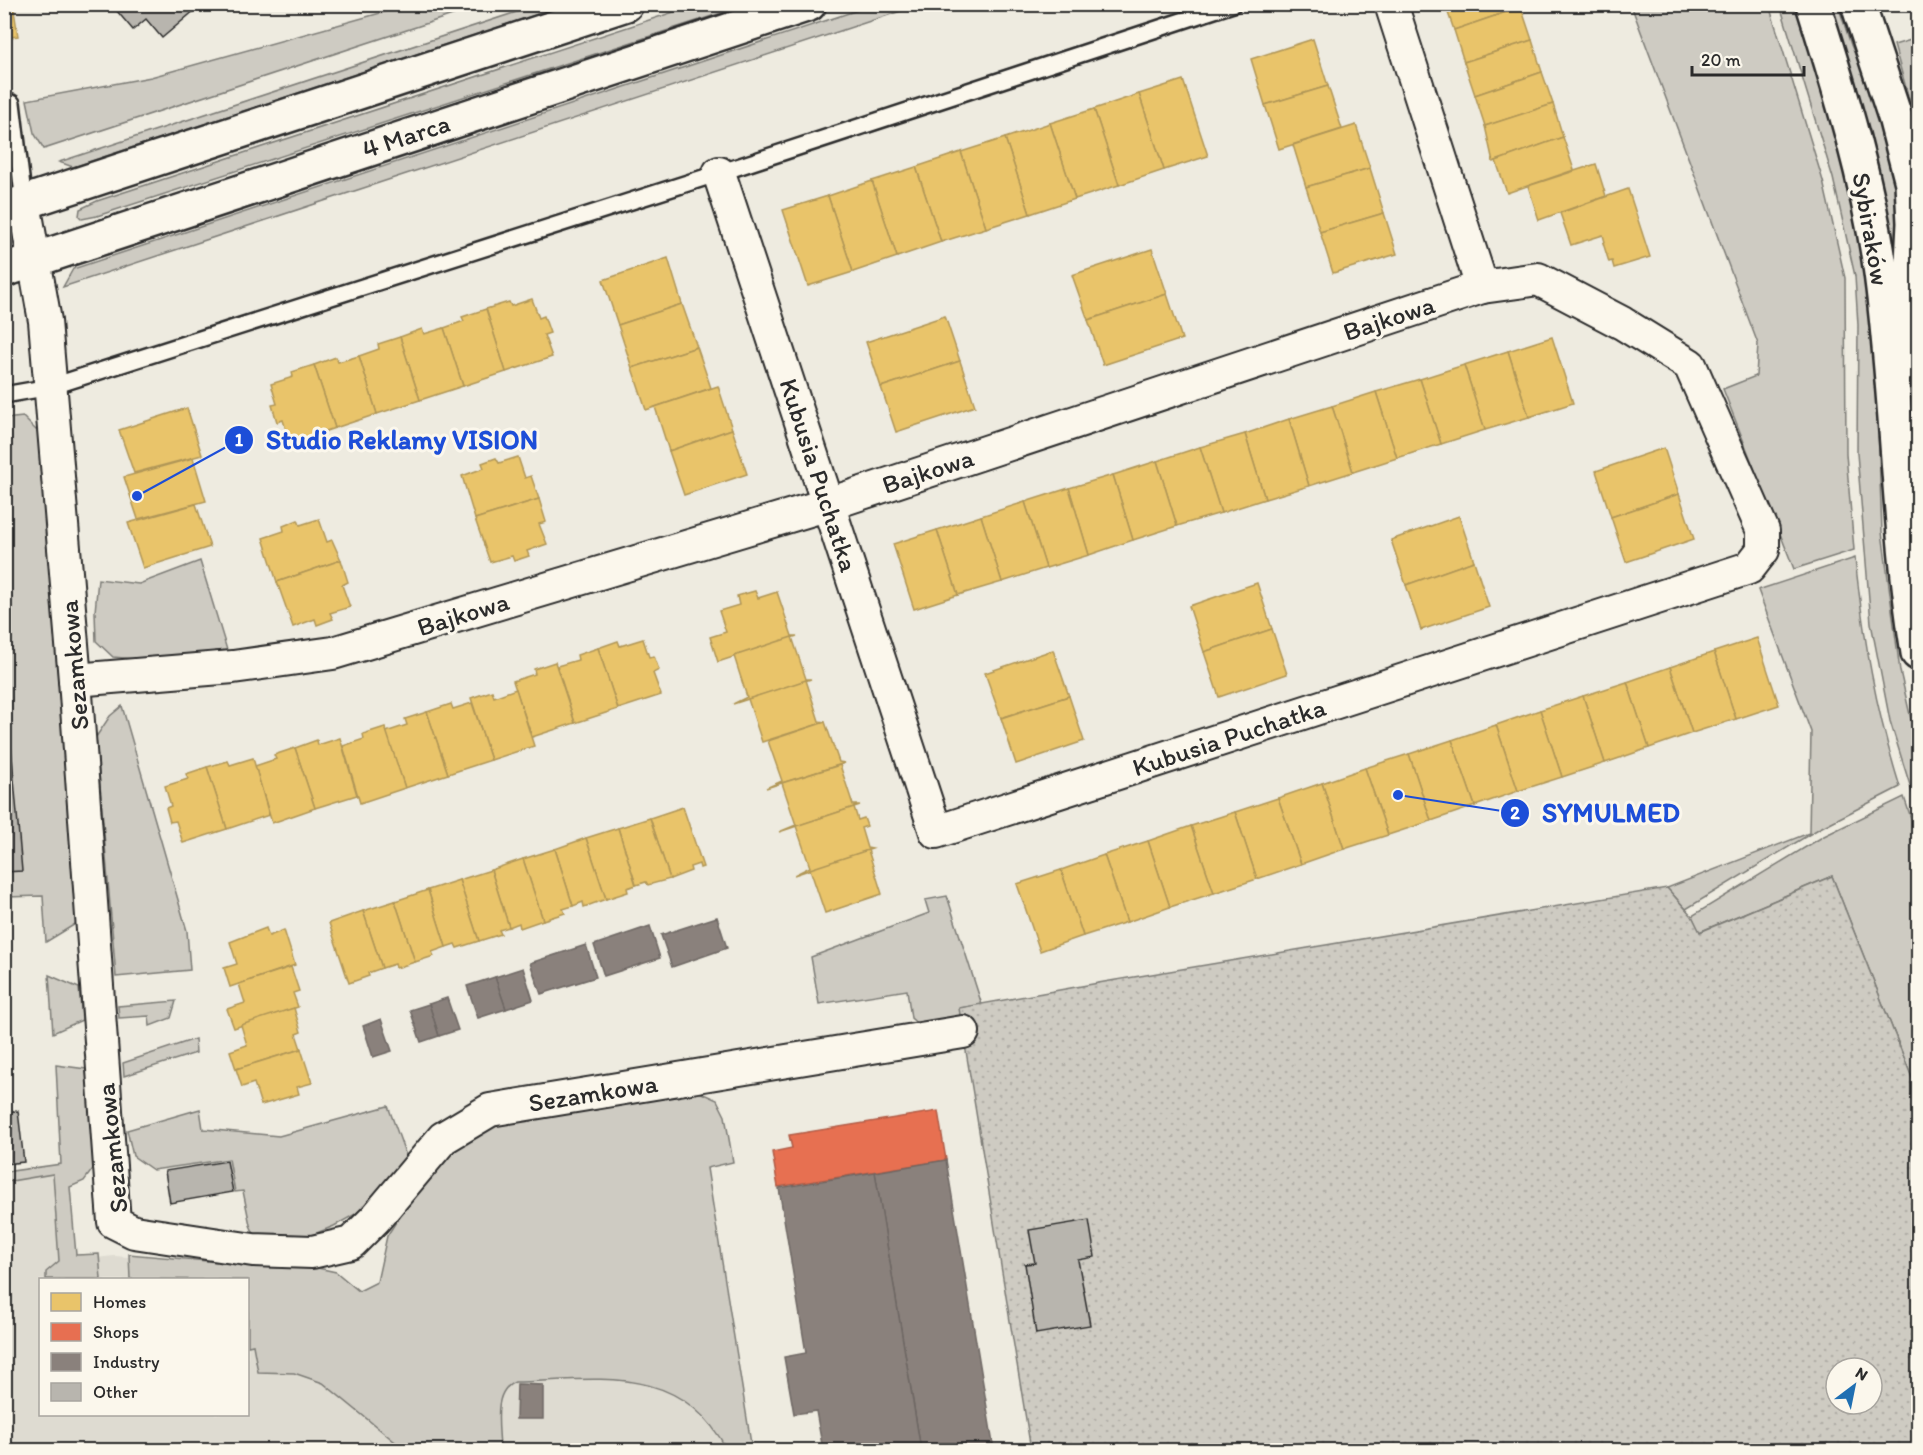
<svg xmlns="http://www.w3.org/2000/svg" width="1923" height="1455" font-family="Itim,sans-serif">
	<defs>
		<pattern id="garden-dots" width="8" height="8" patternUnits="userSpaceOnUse" patternTransform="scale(1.5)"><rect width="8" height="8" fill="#cecbc2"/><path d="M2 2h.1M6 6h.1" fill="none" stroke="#b1aea7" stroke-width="1.8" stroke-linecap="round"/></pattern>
	</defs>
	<rect width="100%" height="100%" fill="#eeebe0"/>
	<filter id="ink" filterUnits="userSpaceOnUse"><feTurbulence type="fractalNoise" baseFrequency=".0167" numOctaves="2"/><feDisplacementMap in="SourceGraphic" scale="12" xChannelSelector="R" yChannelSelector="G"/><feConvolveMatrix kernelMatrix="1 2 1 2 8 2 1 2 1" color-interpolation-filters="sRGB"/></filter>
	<g filter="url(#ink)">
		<path fill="#dedbd1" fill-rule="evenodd" d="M61,1164L69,1261L114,1256L263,1266L276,1353L740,1372L752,1450H5V1172ZM40,1280H248V1414H40Z"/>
		<g fill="#cecbc2" stroke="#7c7b76" stroke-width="1.5">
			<polygon points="876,4 919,5 63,287 73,269"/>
			<polygon points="409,5 483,5 44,149 34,133 27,100 151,77"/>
			<polygon points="538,5 566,5 73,167 59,162"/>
			<polygon points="695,5 746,5 97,216 82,219 79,216 80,209 97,201"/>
			<polygon points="1631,5 1769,5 1823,181 1845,278 1846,454 1854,550 1794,569 1723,389 1756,376 1758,344"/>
			<polygon points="1780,5 1799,5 1849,170 1874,324 1882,532 1900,671 1918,750 1918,811 1890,721 1871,623 1857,453 1858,325 1855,276 1833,178"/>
			<polygon points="1827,5 1838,5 1851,45 1875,101 1898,173 1899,242 1895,244 1891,243"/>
			<polygon points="1911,40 1918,68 1918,131 1894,45"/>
			<polygon points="23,417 39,433 77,923 46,942 43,896 5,897 4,419"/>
			<path d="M1855,558C1864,641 1875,707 1900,787L1820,828L1686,909L1667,888L1809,833L1811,732L1758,590Z"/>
			<polygon points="200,561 227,650 147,660 113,657 96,641 95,612 98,579 139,584"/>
			<polygon points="122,706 187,931 190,970 116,977 96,737 110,716"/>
			<polygon points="1904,797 1918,839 1918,1093 1832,876 1699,932 1692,916 1824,836"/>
			<polygon points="947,896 982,1005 960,1008 961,1023 921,1027 911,1018 907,990 819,1004 811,957 929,913 925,900"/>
			<polygon points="49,975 79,988 82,1020 53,1033"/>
			<polygon points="176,1001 171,1018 150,1026 149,1016 119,1018 118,1006"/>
			<polygon points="195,1039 196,1053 124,1076 123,1063"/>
			<polygon points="56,1065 86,1069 95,1166 84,1181 70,1187 76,1255 99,1254 101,1279 46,1279 46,1272 59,1261 53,1174 5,1182 5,1172 61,1164"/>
			<path d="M688,1087L717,1100L725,1116L733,1162L707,1168L752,1450H727C681,1362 598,1380 515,1382C491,1391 500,1429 500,1450H405L323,1383L294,1373L258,1372L253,1345L248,1346V1280L130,1279L129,1254L263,1266L318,1268L336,1272L359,1291L377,1282L387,1236L420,1184L472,1128Z"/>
			<polygon points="388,1106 408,1161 361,1211 334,1226 307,1237 254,1234 250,1225 243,1191 235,1192 229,1159 153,1170 133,1156 127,1130 200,1109 203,1129 279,1136"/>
		</g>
		<path fill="url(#garden-dots)" stroke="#7c7b76" stroke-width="1.5" fill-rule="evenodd" d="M1832,876L1918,1093V1450H1031L959,1008L1104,982L1667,888L1692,916L1700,932ZM1836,1368H1872V1404H1836Z"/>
		<g fill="#e9c46a" stroke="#b09657" stroke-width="1.5">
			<polygon points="4,4 13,4 18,36 4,38"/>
			<polygon points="1445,4 1520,4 1521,7 1454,30"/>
			<polygon points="1521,7 1532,40 1464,62 1454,30"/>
			<polygon points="1313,39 1328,86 1265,105 1251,59"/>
			<polygon points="1532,40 1542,72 1475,95 1464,62"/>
			<polygon points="1542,72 1553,104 1485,126 1475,95"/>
			<polygon points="1183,80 1208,156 1164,170 1139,94"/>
			<polygon points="1328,86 1342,129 1279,149 1265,105"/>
			<polygon points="1139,94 1164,170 1119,185 1094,109"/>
			<polygon points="1553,104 1563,137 1493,162 1485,126"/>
			<polygon points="1094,109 1119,185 1075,199 1050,123"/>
			<polygon points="1050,123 1075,199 1030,214 1005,138"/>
			<polygon points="1356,125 1370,168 1306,187 1293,145"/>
			<polygon points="1563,137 1574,170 1507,193 1496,161"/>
			<polygon points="1005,138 1030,214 986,228 961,152"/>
			<polygon points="961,152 986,228 941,242 916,167"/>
			<polygon points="1596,164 1606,196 1539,220 1528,186"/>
			<polygon points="916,167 941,242 897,257 872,181"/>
			<polygon points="1370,168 1384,213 1320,232 1306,187"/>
			<polygon points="872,181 897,257 853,272 828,196"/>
			<polygon points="1628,189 1650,257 1614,268 1612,261 1609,262 1603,243 1605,242 1603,235 1571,245 1560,213"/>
			<polygon points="828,196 853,272 808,286 783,210"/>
			<polygon points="1384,213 1397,254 1333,273 1320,232"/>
			<polygon points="1152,249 1167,294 1088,320 1072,275"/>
			<polygon points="668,258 682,304 618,325 603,280"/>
			<polygon points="1167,294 1182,339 1103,365 1088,320"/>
			<polygon points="532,299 539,318 544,316 550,333 544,335 552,357 506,372 486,309 509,302 511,306"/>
			<polygon points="682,304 697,347 632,368 618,325"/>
			<polygon points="486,309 506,372 463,386 444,328 464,321 462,317"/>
			<polygon points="945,316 960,361 881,387 866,342"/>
			<polygon points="444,328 463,386 420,400 400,337 422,329 424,334"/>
			<polygon points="400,337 420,400 377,414 359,356 379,349 378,344"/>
			<polygon points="1552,337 1573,403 1529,417 1508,351"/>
			<polygon points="697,347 711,388 646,410 632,368"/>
			<polygon points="1508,351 1529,417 1485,430 1464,365"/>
			<polygon points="359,356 377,414 335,428 314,365 336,357 338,362"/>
			<polygon points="960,361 975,406 896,432 881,387"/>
			<polygon points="314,365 335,428 290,443 283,420 277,422 272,405 277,404 271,384 293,377 292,372"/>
			<polygon points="1464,365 1485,430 1441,444 1420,379"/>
			<polygon points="1420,379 1441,444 1397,458 1376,392"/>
			<polygon points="718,386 732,429 669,451 655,407"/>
			<polygon points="1376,392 1397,458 1353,472 1332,406"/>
			<polygon points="1332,406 1353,472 1309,486 1289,419"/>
			<polygon points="187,408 202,455 134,473 119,430"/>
			<polygon points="1289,419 1309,486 1265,499 1245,434"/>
			<polygon points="732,429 747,474 684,495 669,451"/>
			<polygon points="1245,434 1265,499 1221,513 1200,447"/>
			<polygon points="1200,447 1221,513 1177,526 1157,461"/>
			<polygon points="1664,448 1679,494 1611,517 1596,471"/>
			<polygon points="518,457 525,478 531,476 539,499 475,519 462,476 484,468 482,463 496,458 499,463"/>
			<polygon points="193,458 206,501 138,519 124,477"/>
			<polygon points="1157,461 1177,526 1133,540 1113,475"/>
			<polygon points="1113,475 1133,540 1089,555 1069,488"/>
			<polygon points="1069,488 1089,555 1046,568 1025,502"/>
			<polygon points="1679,494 1694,539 1626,562 1611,517"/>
			<polygon points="539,499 546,522 539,524 547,544 527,551 529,556 514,561 512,556 490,562 475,519"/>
			<polygon points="1025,502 1046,568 1002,582 981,516"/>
			<polygon points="196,504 210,547 143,568 128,523"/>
			<polygon points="981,516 1002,582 958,595 937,530"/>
			<polygon points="1459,516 1474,561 1406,585 1391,540"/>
			<polygon points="319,519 327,542 332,540 341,560 277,582 263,538 284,531 283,526 298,520 300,525"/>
			<polygon points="937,530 958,595 914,609 893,544"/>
			<polygon points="341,560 348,582 342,585 350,607 330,613 333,619 317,625 315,619 293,627 277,582"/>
			<polygon points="1474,561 1489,607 1421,630 1406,585"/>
			<polygon points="1257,583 1272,629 1204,652 1189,606"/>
			<polygon points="755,591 758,598 777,592 792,636 797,636 718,662 710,637 726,632 719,611 739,605 737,596"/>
			<polygon points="1272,629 1287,674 1219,697 1204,652"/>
			<polygon points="792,637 806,679 811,679 733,704 747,697 734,656"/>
			<polygon points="1757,638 1779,705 1736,719 1714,652"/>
			<polygon points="643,639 649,657 654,656 659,670 653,673 661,695 618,709 598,648 618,641 620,646"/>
			<polygon points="598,648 618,709 575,723 557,666 578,660 577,655"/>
			<polygon points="1053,650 1069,696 1001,718 985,673"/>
			<polygon points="1714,652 1736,719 1692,733 1670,667"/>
			<polygon points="555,662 575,723 532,737 513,681 535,674 534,669"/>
			<polygon points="1670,667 1692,733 1649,748 1627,682"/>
			<polygon points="806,680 819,721 825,722 762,742 748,699"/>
			<polygon points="1627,682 1649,748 1605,763 1583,696"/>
			<polygon points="516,689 534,746 491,760 471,698 492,691 494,697"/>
			<polygon points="1069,696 1084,741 1016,764 1001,718"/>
			<polygon points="1583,696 1605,763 1562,777 1540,710"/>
			<polygon points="472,703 491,760 448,774 427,712 451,704 453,709"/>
			<polygon points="1540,710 1562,777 1518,791 1496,725"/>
			<polygon points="427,712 448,774 405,788 386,732 407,725 405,719"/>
			<polygon points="825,722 839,762 845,763 766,788 782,781 768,741"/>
			<polygon points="1496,725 1518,791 1475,806 1452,740"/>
			<polygon points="385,727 405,788 360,803 343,746 364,739 363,734"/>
			<polygon points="340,738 357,795 315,808 295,748 317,740 318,745"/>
			<polygon points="1452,740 1475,806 1431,821 1409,754"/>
			<polygon points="295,748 315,808 272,823 255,766 276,759 274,755"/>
			<polygon points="1409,754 1431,821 1388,835 1365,768"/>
			<polygon points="253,758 269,815 227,829 207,767 228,761 230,765"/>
			<polygon points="840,765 853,805 860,805 779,832 796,825 782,783"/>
			<polygon points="207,767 227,829 183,843 176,821 170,822 166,808 171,806 165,786 188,779 186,774"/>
			<polygon points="1365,768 1388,835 1344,849 1322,783"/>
			<polygon points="1322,783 1344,849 1301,864 1278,798"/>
			<polygon points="1278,798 1301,864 1257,879 1235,812"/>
			<polygon points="683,807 703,867 700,868 699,864 690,867 691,871 670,879 650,818"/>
			<polygon points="854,807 858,820 864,818 867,826 861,828 867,848 872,849 794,875 810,867 796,826"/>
			<polygon points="1235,812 1257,879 1214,893 1191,826"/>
			<polygon points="650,818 670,879 648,885 646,882 636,885 618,828"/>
			<polygon points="1191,826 1214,893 1170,907 1148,841"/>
			<polygon points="618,828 636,885 627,888 628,892 606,899 586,838"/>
			<polygon points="586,838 606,899 584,907 583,902 573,906 555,849"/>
			<polygon points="1148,841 1170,907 1127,922 1104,855"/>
			<polygon points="555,849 573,906 563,909 565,913 543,920 523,859"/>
			<polygon points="868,850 882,894 825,913 810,869"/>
			<polygon points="1104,855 1127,922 1083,936 1061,870"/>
			<polygon points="523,859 543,920 520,928 519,923 509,927 491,870"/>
			<polygon points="491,870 509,927 499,930 501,934 479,941 459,880"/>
			<polygon points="1061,870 1083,936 1040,951 1017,884"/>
			<polygon points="459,880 479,941 457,948 455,944 446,947 428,890"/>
			<polygon points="428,890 446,947 432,952 434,956 415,962 395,901"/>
			<polygon points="395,901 415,962 396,968 395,964 382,968 363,911"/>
			<polygon points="363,911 382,968 368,973 369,976 349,983 329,923"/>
			<polygon points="266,928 269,936 284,930 295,965 230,987 224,968 237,964 230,942"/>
			<polygon points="291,967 299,991 293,993 298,1007 234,1028 227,1009 245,1003 239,984"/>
			<polygon points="294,1008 301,1032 296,1034 301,1049 236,1069 230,1051 247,1045 241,1025"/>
			<polygon points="301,1049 312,1083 297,1087 299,1094 261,1105 254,1083 242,1087 236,1069"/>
		</g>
		<polygon fill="#e76f51" stroke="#af5b46" stroke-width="1.5" points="938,1111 946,1160 778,1187 772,1152 792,1148 789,1135"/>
		<g fill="#8a817c" stroke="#6e6764" stroke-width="1.5">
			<polygon points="717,917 727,948 672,967 661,935"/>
			<polygon points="650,926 660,958 604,976 594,945"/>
			<polygon points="586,945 596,977 541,994 530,963"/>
			<polygon points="523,968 533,1000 506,1009 495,977"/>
			<polygon points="495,977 506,1009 478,1018 467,986"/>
			<polygon points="447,998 458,1030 439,1036 429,1004"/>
			<polygon points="429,1004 439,1036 421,1042 410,1010"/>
			<polygon points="381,1019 392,1051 373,1057 363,1026"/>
			<polygon points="946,1160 994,1450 921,1450 875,1172"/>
			<polygon points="875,1172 921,1450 823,1450 816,1411 794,1414 784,1357 806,1353 779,1188"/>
			<polygon points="517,1384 543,1385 543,1419 516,1419"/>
		</g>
		<g fill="#b8b5ae" stroke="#2b2b2b" stroke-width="1.5">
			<polygon points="111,4 202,4 162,38 146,19 133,30"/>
			<polygon points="4,722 9,722 22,871 4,872"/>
			<polygon points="18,1111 24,1162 4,1164 4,1112"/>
			<polygon points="227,1161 233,1192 170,1203 165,1171"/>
			<polygon points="1089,1220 1095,1257 1078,1260 1090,1325 1036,1334 1025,1264 1035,1263 1029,1230"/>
		</g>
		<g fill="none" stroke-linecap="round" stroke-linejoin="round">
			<defs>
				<g id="lane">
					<polyline points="12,103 24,203"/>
					<polyline points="4,395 50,387 719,173 1233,4"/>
				</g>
				<g id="street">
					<polyline points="1391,4 1482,287"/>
					<polyline points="24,203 45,321 75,680 114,1222 134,1232 253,1250 312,1252 351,1243 375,1219 443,1138 490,1110 963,1032"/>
					<polyline points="75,680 233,667 333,653 829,504 1482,287 1538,279 1622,323 1690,365 1763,531 1763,550 1749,568 936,832 719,173"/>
				</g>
				<g id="secondary">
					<path d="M1813,4C1841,93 1868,181 1881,273C1898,400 1898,528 1918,653"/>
					<polyline points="1858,4 1895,117 1912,183 1914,223 1907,362"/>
					<polyline points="4,209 626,4"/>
					<polyline points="4,270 809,4"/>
				</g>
			</defs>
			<use href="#lane" stroke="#2b2b2b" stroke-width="20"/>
			<use href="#street" stroke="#2b2b2b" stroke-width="36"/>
			<use href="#secondary" stroke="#2b2b2b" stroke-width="38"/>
			<use href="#lane" stroke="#fbf7ec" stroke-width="15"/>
			<use href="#street" stroke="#fbf7ec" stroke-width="32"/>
			<use href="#secondary" stroke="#fbf7ec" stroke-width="33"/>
		</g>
	</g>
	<g text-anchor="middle" stroke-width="6" stroke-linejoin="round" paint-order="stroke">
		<g font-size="26" fill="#2b2b2b" stroke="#fbf7ec">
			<text transform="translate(406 136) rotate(-18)" y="9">4 Marca</text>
			<text transform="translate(1871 229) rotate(80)" y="9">Sybiraków</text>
			<text transform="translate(1389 318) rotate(-18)" y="9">Bajkowa</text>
			<text transform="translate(928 471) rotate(-18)" y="9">Bajkowa</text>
			<text transform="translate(819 475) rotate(72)" y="9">Kubusia Puchatka</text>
			<text transform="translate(463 614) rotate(-17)" y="9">Bajkowa</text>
			<text transform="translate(74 665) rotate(-95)" y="9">Sezamkowa</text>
			<text transform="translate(1229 737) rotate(-18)" y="9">Kubusia Puchatka</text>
			<text transform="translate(593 1093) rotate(-9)" y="9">Sezamkowa</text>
			<text transform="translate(112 1148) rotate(-96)" y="9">Sezamkowa</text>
		</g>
	</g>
	<path fill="none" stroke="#1d4ed8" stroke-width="2" d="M137 496L239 440M1398 795L1515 813"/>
	<g fill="#1d4ed8" stroke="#fbf7ec" stroke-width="2">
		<circle cx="137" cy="496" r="6"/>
		<circle cx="1398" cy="795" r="6"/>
		<circle cx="239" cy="440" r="15"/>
		<circle cx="1515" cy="813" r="15"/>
	</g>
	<g font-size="18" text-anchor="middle" font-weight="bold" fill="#fff">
		<text x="239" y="446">1</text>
		<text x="1515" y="819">2</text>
	</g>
	<g font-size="27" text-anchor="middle" font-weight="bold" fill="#1d4ed8" stroke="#fbf7ec" stroke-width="6" stroke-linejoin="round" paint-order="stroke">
		<text x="402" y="449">Studio Reklamy VISION</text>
		<text x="1611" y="822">SYMULMED</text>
	</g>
	<rect width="1923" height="1455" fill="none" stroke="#fbf7ec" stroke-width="24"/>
	<rect x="12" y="12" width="1899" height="1431" fill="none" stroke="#2b2b2b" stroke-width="2" filter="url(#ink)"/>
	<rect x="39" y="1278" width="210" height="138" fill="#fbf7ec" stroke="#a8a59f" stroke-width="1.5"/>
	<rect x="51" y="1293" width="30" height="18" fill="#e9c46a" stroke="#a8a59f" stroke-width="1.5"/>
	<text x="93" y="1308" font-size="18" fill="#2b2b2b">Homes</text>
	<rect x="51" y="1323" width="30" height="18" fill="#e76f51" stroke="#a8a59f" stroke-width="1.5"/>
	<text x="93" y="1338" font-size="18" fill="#2b2b2b">Shops</text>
	<rect x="51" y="1353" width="30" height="18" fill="#8a817c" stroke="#a8a59f" stroke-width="1.5"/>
	<text x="93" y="1368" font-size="18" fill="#2b2b2b">Industry</text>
	<rect x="51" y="1383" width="30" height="18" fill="#b8b5ae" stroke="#a8a59f" stroke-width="1.5"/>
	<text x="93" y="1398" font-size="18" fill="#2b2b2b">Other</text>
	<g transform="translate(1854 1386) rotate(32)"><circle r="28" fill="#fbf7ec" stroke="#a8a59f" stroke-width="1.5"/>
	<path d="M0-4.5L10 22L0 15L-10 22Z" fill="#1f6fb2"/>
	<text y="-9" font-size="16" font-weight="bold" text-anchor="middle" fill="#2b2b2b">N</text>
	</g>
	<path d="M1692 66v9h112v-9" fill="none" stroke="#2b2b2b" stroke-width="3"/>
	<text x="1701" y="66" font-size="18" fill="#2b2b2b" stroke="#fbf7ec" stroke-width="4.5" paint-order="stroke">20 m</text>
</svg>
